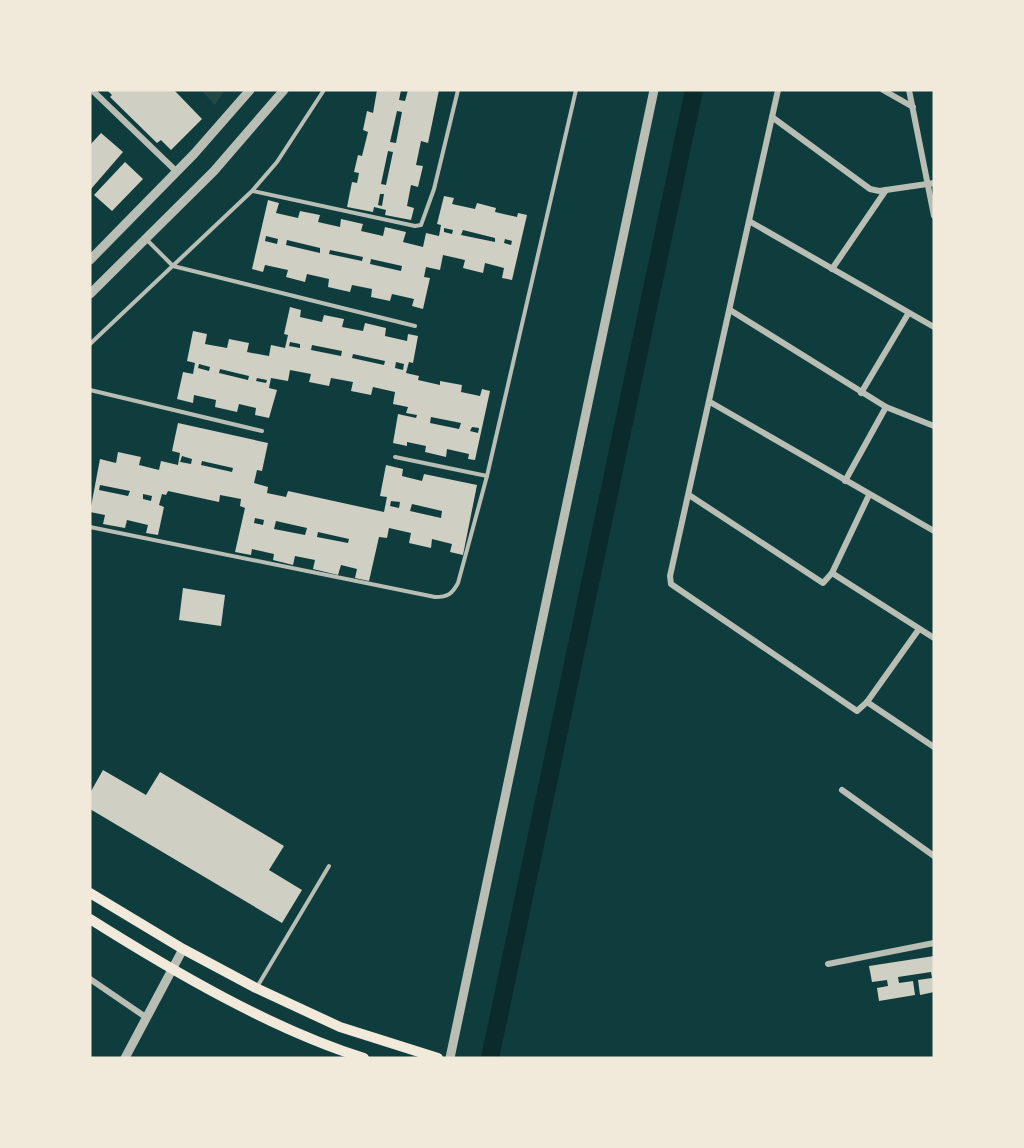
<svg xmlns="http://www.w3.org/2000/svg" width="1024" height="1148" font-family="Overpass,sans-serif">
	<rect width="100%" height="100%" fill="#0f3d3e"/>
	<polygon fill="#244646" points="201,90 225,90 215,105"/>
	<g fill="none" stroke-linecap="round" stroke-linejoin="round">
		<polyline stroke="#0a2a2b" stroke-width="18" points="490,1058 694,90"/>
	</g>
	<g fill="#cfcfc3" fill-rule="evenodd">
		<polygon points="107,90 174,90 202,119 171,150 161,140 157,143 110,97 112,95"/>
		<path d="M377,90H401L399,100L405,101L408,90H439L428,143L421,141L416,165L423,166L418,187L411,185L407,206L414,208L411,220L385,215L386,210L374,207L373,212L347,207L352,182L357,183L359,173L354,172L358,155L362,156L368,132L363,130L367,111L373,113ZM397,111L402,112L396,143L390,142ZM388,151L393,152L386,185L381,184ZM380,194H384L382,206L378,205Z"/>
		<polygon points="101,133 123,152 91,189 90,145"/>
		<polygon points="125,162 143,179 112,211 94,195"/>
		<path d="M444,196L454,198L452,204L475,209L477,203L496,208L495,212L517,217L518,213L527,215L512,280L502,278L504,268L485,263L483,273L463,268L465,260L443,255L440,270L426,267L424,277L430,278L423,309L412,306L414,299L392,294L390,301L371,297L372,289L352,285L350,292L328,287L329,279L307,274L305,282L286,277L288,270L265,265L263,272L252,269L268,200L279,203L276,213L298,218L300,211L320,215L318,222L340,227L341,219L363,224L361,231L383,236L385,227L406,232L403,242L423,247L426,233L439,236L441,225L437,224ZM444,228L453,230L452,234L444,232ZM463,230L495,238V242L461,235ZM266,236L278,239L277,244L265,241ZM505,239L512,241L511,245L504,243ZM287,240L320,248V253L286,245ZM330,250L363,257L362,261L329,254ZM371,259L402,266L401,271L370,264Z"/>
		<path d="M290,307L301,310L300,317L322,322L324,315L344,319L342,327L363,331L365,323L386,328L385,336L407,341L408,334L418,336L413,363L409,362L406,373L419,376L418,380L440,385V381L462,385L461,392L480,396L482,389L490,391L475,460L468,459L469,454L447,449L446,457L425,452L426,446L407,442V446L393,443L398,414L416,418L417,415L406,413L408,407L393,404L395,392L373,387L371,395L351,391L353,382L331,378L329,386L309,382L311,374L290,370L288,381L271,378L269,388L277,390L269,418L255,415L256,408L239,404L237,412L215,407L216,400L194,395L193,403L177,399L183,372L193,374L195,363L187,361L193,331L207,334L205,344L227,348L229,339L249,343L247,352L269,356L271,345L285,348L288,335L284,334ZM290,342L300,344V348L289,346ZM312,345L342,351L341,356L311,350ZM353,354L385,361L384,365L352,358ZM396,362L404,364L403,370L395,368ZM199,364L210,367L209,371L198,368ZM220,369L249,376L248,380L219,373ZM257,378L267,380L266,383L256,381ZM431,417L461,423L459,429L430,423ZM472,427L479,428L478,433L470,431Z"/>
		<path d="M178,423L268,443L262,471L257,470L254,483L268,487L267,493L286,497L288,491L384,512L387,497L380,496L386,465L403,469L402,476L422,481L424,474L477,485L463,555L450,552L452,544L432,539L431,548L409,543L411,533L389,528L387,538L379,537L369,581L355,578L357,569L341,565L338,575L313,569L315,560L295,556L293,565L273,560L274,554L252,549L251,555L235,552L245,508L240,506L241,499L220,495L219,502L168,491L166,495L162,494L159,505L164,507L158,535L146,533L148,525L127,520L125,528L103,524L105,515L90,512L100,459L116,463L118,452L141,457L139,465L159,470L161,461L178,465L180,453L172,451ZM182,456L192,459L191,464L180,462ZM202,461L233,468L232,472L201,465ZM100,485L130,491L128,496L99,490ZM143,494L152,496L151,501L143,499ZM391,501L400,502L399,508L390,506ZM412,504L442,511L441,518L410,511ZM255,518L264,520L263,525L254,523ZM276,521L307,528L305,535L274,529ZM318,532L349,539L348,543L317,537Z"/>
		<polygon points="183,588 225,595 221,626 179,620"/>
		<polygon points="103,770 146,795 160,772 284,846 269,870 302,890 282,923 90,809 90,793"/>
		<polygon points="934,956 934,992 920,995 918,980 932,978 931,972 898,977 899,983 913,981 915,995 879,1001 877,988 888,986 887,980 872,982 869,966"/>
	</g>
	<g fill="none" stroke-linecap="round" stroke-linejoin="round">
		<g stroke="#b8beb3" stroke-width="4">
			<polyline points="253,191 415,226 421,225 434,189 458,90"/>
			<polyline points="146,239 173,266 415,326"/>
			<polyline points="90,344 252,191 277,162 324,90"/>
			<polyline points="90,390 262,431"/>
			<polyline points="395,457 487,476"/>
			<path d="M90,527L435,597C448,597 452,594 458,583L487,476L576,90"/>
			<polyline points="257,987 329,866"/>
		</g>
		<g stroke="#b8beb3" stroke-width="6">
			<polyline points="92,90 177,172"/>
			<polyline points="778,90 670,576 671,584 857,711 867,702 919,629"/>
			<polyline points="883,90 913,107"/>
			<polyline points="909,90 934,216"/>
			<polyline points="772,117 870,189 879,191 934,183"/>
			<polyline points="749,221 934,327"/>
			<polyline points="832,269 886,190"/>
			<polyline points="730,310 886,407 934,426"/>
			<polyline points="861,393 908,314"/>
			<polyline points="710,402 934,531"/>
			<polyline points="845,481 886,407"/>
			<polyline points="689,495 823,583 832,573 869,495"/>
			<polyline points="832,573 934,638"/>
			<polyline points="867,702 934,747"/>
			<polyline points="842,790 934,856"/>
			<polyline points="828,964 934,943"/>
			<polyline points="90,979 147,1018"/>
		</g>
		<g stroke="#b8beb3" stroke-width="9">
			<polyline points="90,260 194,154 250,90"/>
			<polyline points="90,294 214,171 284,90"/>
			<polyline points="125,1058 183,949"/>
			<polyline points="450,1058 654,90"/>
		</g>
		<g stroke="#f1e9da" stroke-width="10">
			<polyline points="90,893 183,949 256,988 340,1027 438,1058"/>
			<path d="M90,919C171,970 273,1030 364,1058"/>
		</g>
	</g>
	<rect width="1024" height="1148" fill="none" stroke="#f1e9da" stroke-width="183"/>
</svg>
